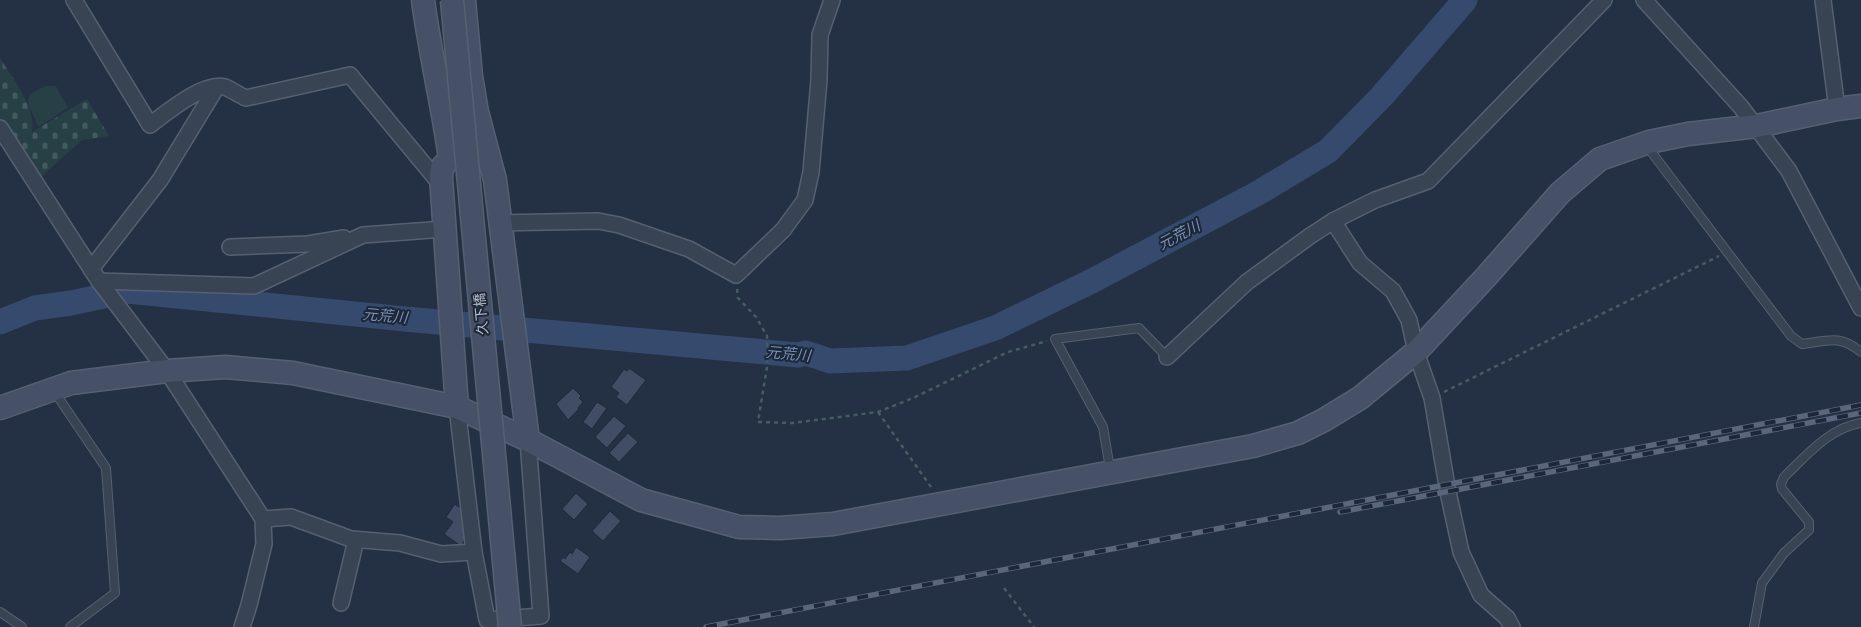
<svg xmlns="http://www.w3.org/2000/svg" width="1861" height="627" font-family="Raleway,'Noto Sans JP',sans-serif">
	<defs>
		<pattern id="cemetery-stones" width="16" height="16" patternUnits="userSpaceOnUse" patternTransform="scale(1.25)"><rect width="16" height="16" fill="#264045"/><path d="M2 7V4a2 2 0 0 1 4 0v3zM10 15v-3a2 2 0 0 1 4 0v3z" fill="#435a5f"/></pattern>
	</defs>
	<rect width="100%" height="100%" fill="#243044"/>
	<path fill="url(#cemetery-stones)" d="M0,58C12,77 37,109 32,132L87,99L109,136L82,140L40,178L0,119Z"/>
	<path fill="#264045" d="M45,86H56L68,108L38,127C37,118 23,103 30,95C33,91 41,89 45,86Z"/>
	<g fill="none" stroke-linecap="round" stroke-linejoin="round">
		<polyline stroke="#364a6d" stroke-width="25" points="0,322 35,308 71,303 127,291 405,319 798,355 806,353 830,361 907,358 995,328 1092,281 1258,193 1328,151 1382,96 1465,0"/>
	</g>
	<g fill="#404d65" stroke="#1f293b">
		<polygon points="629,368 646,380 627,405 616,397 619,393 611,387 624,369 627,371"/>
		<polygon points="573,388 581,396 579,398 583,402 578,408 579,409 568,420 556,404"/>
		<polygon points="597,402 607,408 592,429 583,422"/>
		<polygon points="614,416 626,426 607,448 595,437"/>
		<polygon points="628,433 638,442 619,462 609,453"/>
		<polygon points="576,493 588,504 574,520 562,509"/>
		<polygon points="455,504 467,513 465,539 461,546 444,534 453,522 446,517"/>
		<polygon points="610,511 621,521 603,541 592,531"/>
		<polygon points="576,547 590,557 578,574 560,561 563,557 565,559 570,552 572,554"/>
	</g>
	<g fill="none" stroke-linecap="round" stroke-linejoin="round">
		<defs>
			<g id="lane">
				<path d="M1646,145L1791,336L1802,344C1828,341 1839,334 1861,352"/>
				<polyline points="54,391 106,468 115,593 70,627"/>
				<polyline points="1110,469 1103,427 1055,339 1139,328 1167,357"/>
				<polyline points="0,612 22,627"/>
				<path d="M1754,627L1762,583L1784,553L1809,530V522L1782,489L1781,484L1784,477C1806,456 1829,428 1861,423"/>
			</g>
			<g id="street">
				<path d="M74,0L150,125C166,113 204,81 225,87C232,90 239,95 246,98L350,75L442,186"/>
				<polyline points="1644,0 1741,107 1789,171 1861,308"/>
				<polyline points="1823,0 1837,109"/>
				<polyline points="0,128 99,281 167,371 263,519 264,544 249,605 242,627"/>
				<polyline points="1333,221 1360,263 1393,291 1409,320 1416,352 1432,398 1448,492 1461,552 1481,595 1507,618 1512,627"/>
				<polyline points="499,223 598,221 619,225 689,249 736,275 783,230 805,200 811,172 819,80 820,35 832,0"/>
				<polyline points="230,247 308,244 344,238"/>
				<polyline points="91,269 160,180 216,88"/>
				<polyline points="99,281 254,286 363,235 445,229"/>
				<polyline points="1167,357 1247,282 1310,236 1333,221 1375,200 1428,181 1604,0"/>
				<polyline points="457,407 474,552 487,620 541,616 528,440"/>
				<polyline points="263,519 291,517 351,539 400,543 441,554 474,552"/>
				<polyline points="341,603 356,540"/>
			</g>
			<g id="secondary">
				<path d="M423,0C430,54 443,106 450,159L442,167L441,177L457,407"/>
				<polyline points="464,0 471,76 477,112 495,180 528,440"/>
				<polyline points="0,408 71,383 167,371 225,367 293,373 457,407 528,440 641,500 739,527 780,528 833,524 1253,446 1298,433 1324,420 1360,398 1416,352 1485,278 1560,193 1600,159 1649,142 1688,134 1757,126 1837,109 1861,106"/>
			</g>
		</defs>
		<use href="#lane" stroke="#566071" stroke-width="10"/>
		<use href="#street" stroke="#566071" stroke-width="18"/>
		<use href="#secondary" stroke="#566071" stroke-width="25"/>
		<g stroke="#445d61" stroke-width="2.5" stroke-dasharray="4 4" stroke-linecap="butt">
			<polyline points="737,289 738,298 756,317 767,336 767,367 758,422 793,423 878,412 913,398 1008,352 1047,341"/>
			<polyline points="1444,392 1719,256"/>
			<polyline points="878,412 931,487"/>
			<polyline points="1004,588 1034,627"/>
		</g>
		<use href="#lane" stroke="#384353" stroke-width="8"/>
		<use href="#street" stroke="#384353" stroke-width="15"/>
		<use href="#secondary" stroke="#465167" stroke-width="22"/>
		<defs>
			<g id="rail">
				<polyline points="1340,512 1861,413"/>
				<polyline points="706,627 1861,405"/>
			</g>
		</defs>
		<use href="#rail" stroke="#5a667b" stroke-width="5.5"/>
		<use href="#rail" stroke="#1d2739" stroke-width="4" stroke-dasharray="11" stroke-linecap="butt"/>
		<defs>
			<polyline id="secondary-bridge" points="452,0 510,627"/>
		</defs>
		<use href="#secondary-bridge" stroke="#566071" stroke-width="25" stroke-linecap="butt"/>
		<use href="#secondary-bridge" stroke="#465167" stroke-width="22"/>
	</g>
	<g text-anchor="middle" stroke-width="4" stroke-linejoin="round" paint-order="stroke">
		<g font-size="14" fill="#b5becd" stroke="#1d2739">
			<text transform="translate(481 314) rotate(-95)" y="5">久下橋</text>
		</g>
		<g font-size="15" font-style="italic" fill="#7a92b7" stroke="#1d2739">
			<text transform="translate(1179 235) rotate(-28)" y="5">元荒川</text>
			<text transform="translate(385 316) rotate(5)" y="5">元荒川</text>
			<text transform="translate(788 354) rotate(5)" y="5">元荒川</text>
		</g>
	</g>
</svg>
